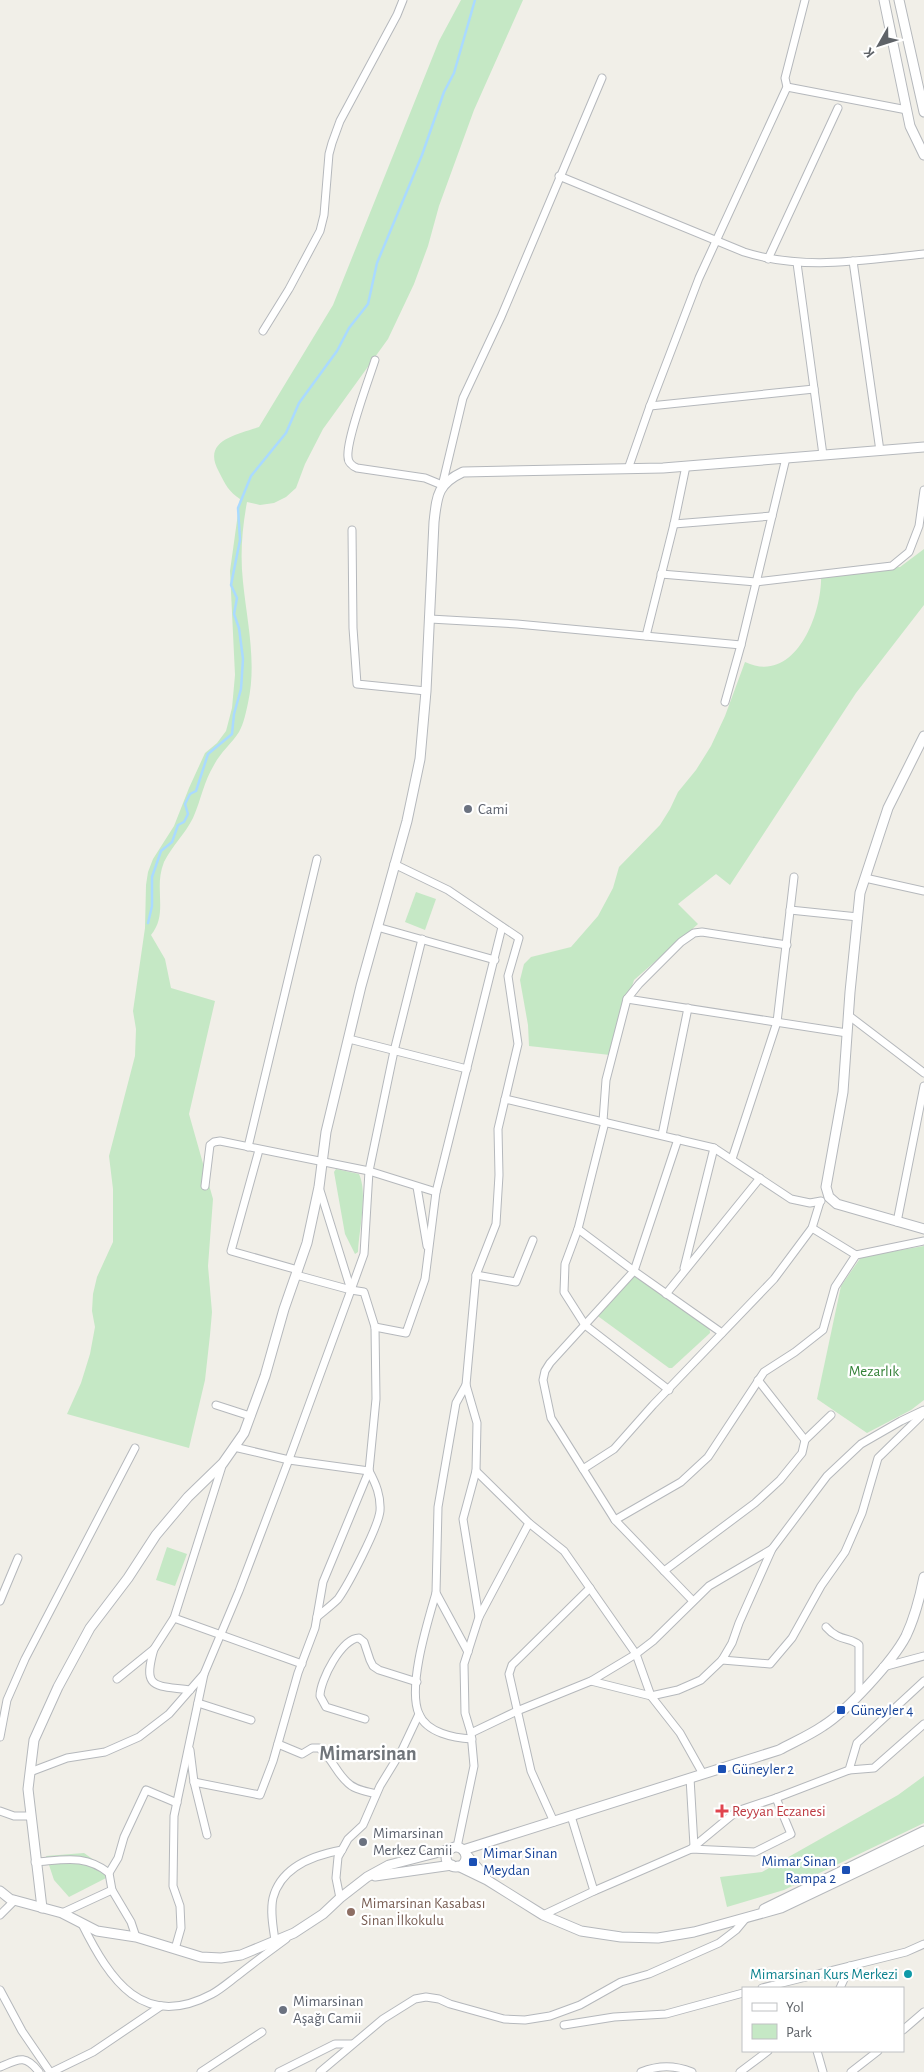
<svg xmlns="http://www.w3.org/2000/svg" width="924" height="2072" font-family="'Alegreya Sans',sans-serif">
	<rect width="100%" height="100%" fill="#f1efe8"/>
	<g fill="#c5e8c5">
		<path d="M461,0H523L474,110L439,206L428,246L414,284L388,339L323,429L305,464L296,488L286,497L274,503L260,505L247,502C242,529 240,555 243,582C247,622 257,662 248,703C246,712 244,723 239,732C232,743 220,753 214,765C204,781 201,800 193,818C185,834 172,846 164,862C153,889 169,913 151,935L165,959L171,988L215,1001L189,1114L213,1199L208,1266L212,1312L210,1335L205,1380L189,1448L67,1414L81,1383L90,1354L95,1327L92,1311L93,1294L97,1277L113,1242V1189L109,1156L135,1056L136,1029L133,1011L145,928L146,885L148,872L153,859L174,826L189,788L205,753L217,743L226,731L232,708L235,675L230,571L240,499C229,492 225,484 219,472C201,440 237,435 259,427L333,305L439,41Z"/>
		<path d="M924,549V605L856,693L730,885L716,874L678,904L698,924L634,980L610,1055L529,1046L528,1025L520,980L524,964L531,957L571,947L598,916L613,888L619,867L660,825L670,809L678,792L696,770L711,746L725,716L745,662C795,686 823,613 821,574L900,567Z"/>
		<polygon points="416,892 436,899 425,930 405,922"/>
		<path d="M336,1169L359,1174C368,1193 359,1230 358,1252L355,1254L345,1234L334,1172Z"/>
		<polygon points="924,1246 924,1400 911,1410 867,1433 817,1399 841,1286 861,1257"/>
		<polygon points="635,1273 643,1273 709,1322 710,1333 672,1368 669,1368 595,1314"/>
		<polygon points="167,1547 187,1554 175,1586 156,1580"/>
		<polygon points="924,1776 924,1823 784,1890 727,1907 720,1877 762,1872 898,1795"/>
		<polygon points="84,1853 104,1867 110,1876 69,1897 54,1880 46,1856"/>
	</g>
	<g fill="none" stroke-linecap="round" stroke-linejoin="round">
		<polyline stroke="#aadaff" stroke-width="2.5" points="148,923 152,906 152,877 161,851 172,842 178,825 184,822 188,814 185,804 190,794 196,791 208,754 232,734 234,714 241,689 243,659 239,628 234,614 237,598 231,585 240,540 238,508 251,476 286,433 299,403 337,351 349,328 368,304 377,263 422,155 444,92 454,73 475,0"/>
		<defs>
			<g id="minor">
				<polyline points="787,87 907,110"/>
				<path d="M559,176L744,252C804,271 863,260 924,254"/>
				<polyline points="768,259 838,108"/>
				<polyline points="853,261 880,451"/>
				<polyline points="797,263 823,455"/>
				<polyline points="263,331 289,289 320,231 324,215 329,154 332,143 340,121 397,15 403,0"/>
				<path d="M375,360C369,379 346,440 348,457C348,462 352,466 357,468L425,478L442,485"/>
				<polyline points="650,406 814,389"/>
				<polyline points="628,469 650,406 699,278 787,87 785,78 805,0"/>
				<polyline points="442,486 463,398 501,317 602,78"/>
				<polyline points="674,524 772,516"/>
				<polyline points="352,530 353,628 357,684 426,691"/>
				<polyline points="661,574 756,582 892,566 909,552 919,526 924,490"/>
				<polyline points="430,619 517,624 741,645"/>
				<polyline points="646,636 674,524 686,466"/>
				<polyline points="725,702 741,645 786,458"/>
				<polyline points="394,864 448,890 519,938 508,976 518,1044 498,1129 499,1175 496,1224 476,1275 466,1385 477,1423 476,1471 463,1519 479,1617"/>
				<polyline points="865,878 924,891"/>
				<polyline points="790,910 858,917"/>
				<polyline points="377,927 495,960"/>
				<polyline points="627,999 847,1033"/>
				<polyline points="848,1015 924,1073"/>
				<polyline points="349,1039 467,1069"/>
				<polyline points="505,1099 714,1148 791,1199 810,1203 821,1201"/>
				<polyline points="603,1121 606,1080 627,999 639,984 681,942 694,933 702,932 787,945"/>
				<polyline points="605,1122 578,1229 565,1264 564,1292 585,1325 669,1390"/>
				<polyline points="662,1135 688,1008"/>
				<polyline points="678,1139 634,1271 550,1363 545,1371 543,1380 551,1418 615,1520 693,1601"/>
				<polyline points="248,1147 317,859"/>
				<polyline points="259,1150 231,1251 298,1270"/>
				<polyline points="732,1159 777,1022 794,877"/>
				<polyline points="205,1186 210,1145 214,1142 220,1141 369,1171 436,1192"/>
				<polyline points="417,1187 427,1246"/>
				<polyline points="897,1222 924,1086"/>
				<polyline points="812,1228 856,1255"/>
				<polyline points="578,1229 634,1271 722,1333"/>
				<polyline points="684,1268 714,1148"/>
				<polyline points="476,1275 516,1282 533,1240"/>
				<polyline points="351,1290 364,1254 369,1171 394,1051 422,939"/>
				<polyline points="666,1294 760,1178"/>
				<polyline points="375,1327 406,1333 425,1279 436,1192 502,927"/>
				<polyline points="758,1380 805,1440"/>
				<polyline points="466,1385 456,1403 438,1507 436,1593 468,1652"/>
				<polyline points="216,1405 250,1416"/>
				<polyline points="234,1447 289,1460 369,1471 376,1399 375,1327 364,1292 351,1290 296,1275"/>
				<polyline points="583,1469 614,1449 653,1405 774,1279 812,1228 820,1202"/>
				<polyline points="476,1471 529,1523 564,1551 636,1654 651,1696 680,1733 703,1774"/>
				<polyline points="615,1520 681,1482 708,1457 764,1372 795,1352 823,1330 835,1287 856,1255 924,1241"/>
				<polyline points="664,1571 755,1503 780,1480 802,1453 805,1440 831,1415"/>
				<path d="M436,1593C428,1621 407,1687 419,1714C427,1733 454,1738 472,1739"/>
				<polyline points="0,1601 18,1558"/>
				<path d="M317,1617C324,1611 332,1605 338,1599C348,1585 378,1528 380,1511C381,1496 376,1484 369,1471"/>
				<polyline points="174,1618 302,1664"/>
				<path d="M826,1627C839,1642 851,1637 859,1645V1695"/>
				<path d="M154,1649C142,1690 155,1685 190,1690"/>
				<polyline points="722,1660 770,1664 792,1638 821,1586 845,1552 862,1513 878,1458 924,1413"/>
				<polyline points="883,1667 924,1656"/>
				<polyline points="117,1679 154,1649 174,1618 223,1463"/>
				<polyline points="591,1681 651,1696 678,1690 701,1680 722,1660 732,1643 739,1623 772,1549"/>
				<polyline points="198,1703 251,1720"/>
				<path d="M365,1719L326,1707L320,1696C320,1680 342,1638 359,1638L364,1642L370,1660L373,1666L379,1670L417,1682"/>
				<polyline points="471,1733 517,1711 591,1681 636,1654 653,1641 709,1586 772,1549 827,1476 861,1444 901,1421 924,1410"/>
				<polyline points="0,1737 7,1700 25,1659 135,1448"/>
				<path d="M278,1744L302,1754L312,1748H319C333,1759 335,1771 347,1782C354,1790 366,1791 376,1794"/>
				<polyline points="190,1750 194,1782 207,1835"/>
				<polyline points="849,1770 874,1768 924,1724"/>
				<polyline points="30,1772 67,1758 105,1752 139,1737 169,1714 204,1674 239,1591 288,1462 351,1290 319,1187"/>
				<polyline points="690,1778 694,1846"/>
				<polyline points="194,1782 260,1795 273,1761 298,1673 315,1628 323,1582 369,1471"/>
				<polyline points="0,1811 14,1816 30,1816"/>
				<polyline points="571,1816 594,1891"/>
				<polyline points="554,1822 531,1771 509,1674 512,1665 590,1588"/>
				<polyline points="457,1847 474,1766 471,1733 465,1713 464,1664 479,1617 529,1523"/>
				<polyline points="691,1849 737,1811 776,1798 849,1770 857,1743 924,1681"/>
				<path d="M35,1862C64,1860 85,1854 109,1873"/>
				<polyline points="340,1898 336,1878 338,1857 348,1839 363,1825 380,1786 402,1750 419,1714"/>
				<polyline points="62,1913 112,1890"/>
				<polyline points="0,1915 15,1900"/>
				<polyline points="543,1915 594,1891 691,1849 755,1852 791,1834 776,1798"/>
				<path d="M82,1924C110,1980 143,2031 212,1994C221,1989 229,1982 237,1976C253,1963 270,1951 286,1939"/>
				<polyline points="136,1937 131,1922 112,1890 109,1873 118,1858 124,1837 146,1790 177,1803"/>
				<path d="M275,1940C273,1927 270,1911 273,1898C281,1867 314,1855 342,1850"/>
				<polyline points="175,1949 181,1928 180,1906 173,1886 174,1816 204,1674"/>
				<polyline points="762,1988 906,1952 924,1944"/>
				<polyline points="840,1988 850,1966"/>
				<polyline points="0,1990 22,2031 50,2072"/>
				<polyline points="564,2025 614,2017 666,2014 743,1993"/>
				<polyline points="903,2030 924,2012"/>
				<polyline points="817,2051 823,2072"/>
				<path d="M0,2067C19,2059 25,2054 39,2072"/>
				<polyline points="52,2072 93,2052 161,2006"/>
				<polyline points="201,2072 262,2032"/>
				<polyline points="279,2072 335,2044 352,2044"/>
				<polyline points="320,2072 383,2019 415,1999 426,1997 439,1999 450,2004 504,2019 525,2020 550,2016 580,2005 621,1982 649,1974 719,1943 736,1930 746,1918"/>
				<path d="M641,2072C659,2065 674,2065 692,2072"/>
				<polyline points="740,2072 768,2051"/>
				<polyline points="851,2072 878,2051"/>
			</g>
			<g id="tertiary">
				<polyline points="884,0 910,126 924,155"/>
				<polyline points="899,0 924,112"/>
				<polyline points="924,736 888,808 860,893 850,992 843,1092 826,1187 829,1197 837,1204 924,1229"/>
				<circle cx="456" cy="1857" r="10"/>
				<path d="M463,1850L779,1750C794,1742 810,1735 823,1726C847,1711 893,1661 906,1636C915,1617 920,1597 924,1577"/>
				<polyline points="465,1853 486,1878"/>
				<polyline points="458,1866 487,1880 543,1915 581,1931 621,1937 658,1938 694,1932 781,1908 924,1840"/>
				<polyline points="375,1876 452,1865"/>
				<polyline points="0,1891 10,1899 62,1913 97,1931 136,1937 201,1957 221,1958 241,1955 294,1933 323,1914 340,1898 367,1877 389,1865 451,1849"/>
				<path d="M42,1908L28,1789L34,1740L58,1687L90,1628L128,1578L156,1535L188,1497L223,1463L244,1433L265,1376L284,1309L307,1243L319,1187L326,1132L361,986L407,821L420,759L426,691L434,522C437,496 437,484 463,472L663,468L924,447"/>
				<polyline points="764,1909 924,1831"/>
			</g>
		</defs>
		<use href="#minor" stroke="#b5b8bc" stroke-width="9"/>
		<use href="#tertiary" stroke="#b5b8bc" stroke-width="11"/>
		<use href="#minor" stroke="#fff" stroke-width="7"/>
		<use href="#tertiary" stroke="#fff" stroke-width="9"/>
	</g>
	<g fill="#6b7280" stroke="#fff" stroke-width="2">
		<circle cx="468" cy="809" r="5"/>
		<circle cx="363" cy="1842" r="5"/>
		<circle cx="283" cy="2010" r="5"/>
	</g>
	<g fill="#1a4fb4" stroke="#fff" stroke-width="2">
		<rect x="836" y="1705" width="10" height="10" rx="2.5"/>
		<rect x="717" y="1764" width="10" height="10" rx="2.5"/>
		<rect x="468" y="1857" width="10" height="10" rx="2.5"/>
		<rect x="841" y="1865" width="10" height="10" rx="2.5"/>
	</g>
	<path fill="#e0444e" stroke="#fff" stroke-width="2" d="M719.5 1803.5h5v5h5v5h-5v5h-5v-5h-5v-5h5z"/>
	<circle fill="#8d6e63" stroke="#fff" stroke-width="2" cx="351" cy="1912" r="5"/>
	<circle fill="#0f9aa8" stroke="#fff" stroke-width="2" cx="908" cy="1974" r="5"/>
	<g text-anchor="middle" stroke-width="4.5" stroke-linejoin="round" paint-order="stroke">
		<g font-size="15" fill="#5b616d" stroke="#fff" text-anchor="start">
			<text x="478" y="814">Cami</text>
			<text x="373" y="1838">Mimarsinan<tspan x="373" dy="17">Merkez Camii</tspan></text>
			<text x="293" y="2006">Mimarsinan<tspan x="293" dy="17">Aşağı Camii</tspan></text>
		</g>
		<g font-size="15" fill="#348238" stroke="#fff">
			<text x="874" y="1376">Mezarlık</text>
		</g>
		<g font-size="15" fill="#164399" stroke="#fff" text-anchor="start">
			<text x="851" y="1715">Güneyler 4</text>
			<text x="732" y="1774">Güneyler 2</text>
			<text x="483" y="1858">Mimar Sinan<tspan x="483" dy="17">Meydan</tspan></text>
			<text x="836" y="1866" text-anchor="end">Mimar Sinan<tspan x="836" dy="17">Rampa 2</tspan></text>
		</g>
		<g font-size="15" fill="#be3a42" stroke="#fff" text-anchor="start">
			<text x="732" y="1816">Reyyan Eczanesi</text>
		</g>
		<g font-size="15" fill="#785e54" stroke="#fff" text-anchor="start">
			<text x="361" y="1908">Mimarsinan Kasabası<tspan x="361" dy="17">Sinan İlkokulu</tspan></text>
		</g>
		<g font-size="15" fill="#0d838f" stroke="#fff" text-anchor="end">
			<text x="898" y="1979">Mimarsinan Kurs Merkezi</text>
		</g>
		<g font-size="20" font-weight="bold" fill="#70757a" stroke="#fff">
			<text x="368" y="1760">Mimarsinan</text>
		</g>
	</g>
	<rect x="742" y="1987" width="162" height="65" fill="#ffffff" stroke="#bfc1c3"/>
	<rect x="752" y="2003" width="25" height="8" fill="#ffffff" stroke="#bfc1c3"/>
	<text x="786" y="2012" font-size="15" fill="#5f6368">Yol</text>
	<rect x="752" y="2024" width="25" height="15" fill="#c5e8c5" stroke="#bfc1c3"/>
	<text x="786" y="2037" font-size="15" fill="#5f6368">Park</text>
	<g transform="translate(879 45) rotate(231)" stroke="#ffffff" stroke-width="4" paint-order="stroke">
	<path d="M0-4L9 19L0 12L-9 19Z" fill="#5f6368"/>
	<text y="-8" font-size="14" font-weight="bold" text-anchor="middle" fill="#5f6368">K</text>
	</g>
</svg>
